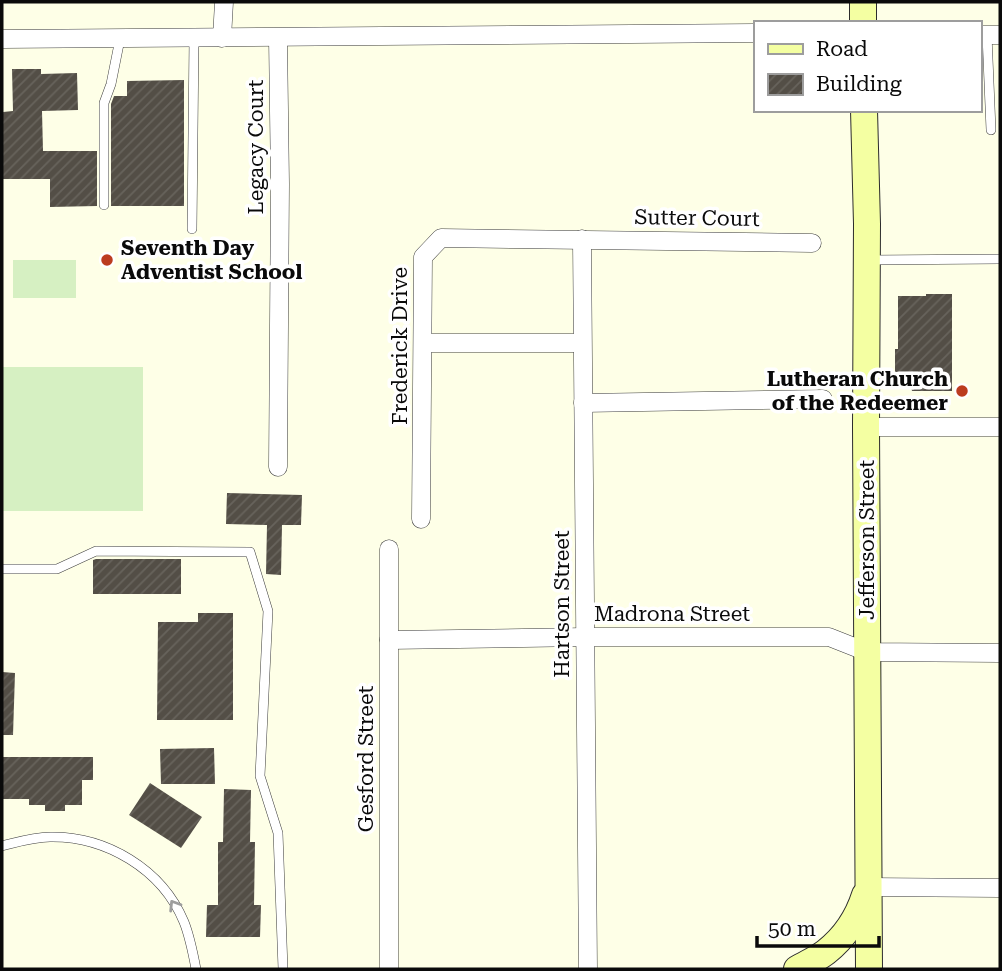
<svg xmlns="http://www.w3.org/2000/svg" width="1002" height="971" font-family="'Roboto Serif',serif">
	<defs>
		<pattern id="building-hatch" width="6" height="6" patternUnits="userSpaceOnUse" patternTransform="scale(1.75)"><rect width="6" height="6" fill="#534e46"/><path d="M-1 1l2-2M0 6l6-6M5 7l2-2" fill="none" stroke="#67635c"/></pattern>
	</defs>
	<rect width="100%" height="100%" fill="#feffe7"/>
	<g fill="#d6f0c2">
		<rect x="13" y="260" width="63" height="38"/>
		<rect x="2" y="367" width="141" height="144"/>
	</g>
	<g fill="url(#building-hatch)">
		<polygon points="12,69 41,69 41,74 77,73 78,110 42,111 43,151 97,151 97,206 50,207 50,179 2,179 3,112 13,111"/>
		<polygon points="184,80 184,206 111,206 111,104 114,96 127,96 127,81"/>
		<polygon points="926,294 952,294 952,391 912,391 909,379 895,379 895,349 898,349 898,296 926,296"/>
		<polygon points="227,493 302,495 301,525 282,525 281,575 266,574 267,525 226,524"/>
		<polygon points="96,559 181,559 181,594 93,594 93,560"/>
		<polygon points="198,613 233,613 233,720 157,720 158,622 198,622"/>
		<polygon points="2,672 15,673 13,735 2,735"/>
		<polygon points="214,748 215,784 161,784 160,749"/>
		<polygon points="2,757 93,757 93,780 82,780 82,805 65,805 65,811 45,811 45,805 29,805 29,799 2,799"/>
		<polygon points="150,783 202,817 181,848 129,815"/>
		<polygon points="224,789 251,790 250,842 255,842 254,905 261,905 260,937 206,937 207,905 218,905 218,842 223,842"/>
	</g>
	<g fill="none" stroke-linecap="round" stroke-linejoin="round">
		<defs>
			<g id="lane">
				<polyline points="987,35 991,130"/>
				<polyline points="104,205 104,103 111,84 120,39"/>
				<polyline points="192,229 194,38"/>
				<polyline points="869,260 1000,259"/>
				<polyline points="2,569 57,569 96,551 250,552 268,611 260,776 278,833 283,969"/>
				<path d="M2,846C18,842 33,837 50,837C106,836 162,869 184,922C190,937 193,953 196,969"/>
			</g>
			<g id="street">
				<polyline points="979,35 1000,35"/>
				<polyline points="222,38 224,2"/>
				<polyline points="278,38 280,184 278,467"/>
				<polyline points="2,39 755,33"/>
				<polyline points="582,239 588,969"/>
				<polyline points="423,343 582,343"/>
				<polyline points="583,403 823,399"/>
				<polyline points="866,427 1000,427"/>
				<polyline points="421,519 423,257 441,238 812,243"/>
				<polyline points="389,640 585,637 829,637 867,652 1000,653"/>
				<polyline points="867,887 1000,888"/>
				<polyline points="389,969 389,549"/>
			</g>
			<g id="secondary">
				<polyline points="863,23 863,2"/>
				<polyline points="864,110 867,224 866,427 869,969"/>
				<path d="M797,969C807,963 817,959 826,952C844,938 858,917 865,895"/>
			</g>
		</defs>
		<use href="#lane" stroke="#3d3d3d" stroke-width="10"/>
		<use href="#street" stroke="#3d3d3d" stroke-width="19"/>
		<use href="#secondary" stroke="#2c2c2c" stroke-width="28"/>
		<use href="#lane" stroke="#fff" stroke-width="9"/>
		<use href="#street" stroke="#fff" stroke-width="18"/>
		<use href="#secondary" stroke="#f4ffa2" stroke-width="26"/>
	</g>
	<defs><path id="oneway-chevron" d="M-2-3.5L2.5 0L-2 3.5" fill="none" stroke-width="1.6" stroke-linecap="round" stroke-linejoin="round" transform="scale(1.75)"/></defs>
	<use stroke="#9d9d9d" href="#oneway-chevron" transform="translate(174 905) rotate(-122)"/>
	<g fill="#bc3c1f" stroke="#fff" stroke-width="2.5">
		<circle cx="107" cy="260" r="7"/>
		<circle cx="962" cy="391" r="7"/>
	</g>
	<g text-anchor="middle" stroke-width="7" stroke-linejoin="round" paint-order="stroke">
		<g font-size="21" fill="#0a0a0a" stroke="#fff">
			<text transform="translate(256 147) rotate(-90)" y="7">Legacy Court</text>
			<text transform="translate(697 218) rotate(1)" y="7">Sutter Court</text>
			<text transform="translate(400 346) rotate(-90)" y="7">Frederick Drive</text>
			<text transform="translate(867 540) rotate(-90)" y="7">Jefferson Street</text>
			<text transform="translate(562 604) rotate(-90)" y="7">Hartson Street</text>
			<text x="672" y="621">Madrona Street</text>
			<text transform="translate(366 759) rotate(-90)" y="7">Gesford Street</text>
		</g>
		<g font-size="21" font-weight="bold" fill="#0a0a0a" stroke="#fff" text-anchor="start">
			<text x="121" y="255">Seventh Day<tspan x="121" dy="24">Adventist School</tspan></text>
			<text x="948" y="386" text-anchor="end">Lutheran Church<tspan x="948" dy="24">of the Redeemer</tspan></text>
		</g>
	</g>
	<rect width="1002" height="971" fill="none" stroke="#0a0a0a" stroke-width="7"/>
	<rect x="754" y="21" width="228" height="91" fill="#ffffff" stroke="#9d9d9d" stroke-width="2"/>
	<rect x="768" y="44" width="35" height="10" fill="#f4ffa2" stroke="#9d9d9d" stroke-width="2"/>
	<text x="816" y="56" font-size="21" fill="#0a0a0a">Road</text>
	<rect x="768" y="74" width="35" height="21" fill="url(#building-hatch)" stroke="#9d9d9d" stroke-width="2"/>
	<text x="816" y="91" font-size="21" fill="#0a0a0a">Building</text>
	<path d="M757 936v10h122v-10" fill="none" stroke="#0a0a0a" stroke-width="3.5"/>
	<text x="768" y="936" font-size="21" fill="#0a0a0a" stroke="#ffffff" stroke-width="5" paint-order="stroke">50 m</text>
</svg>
